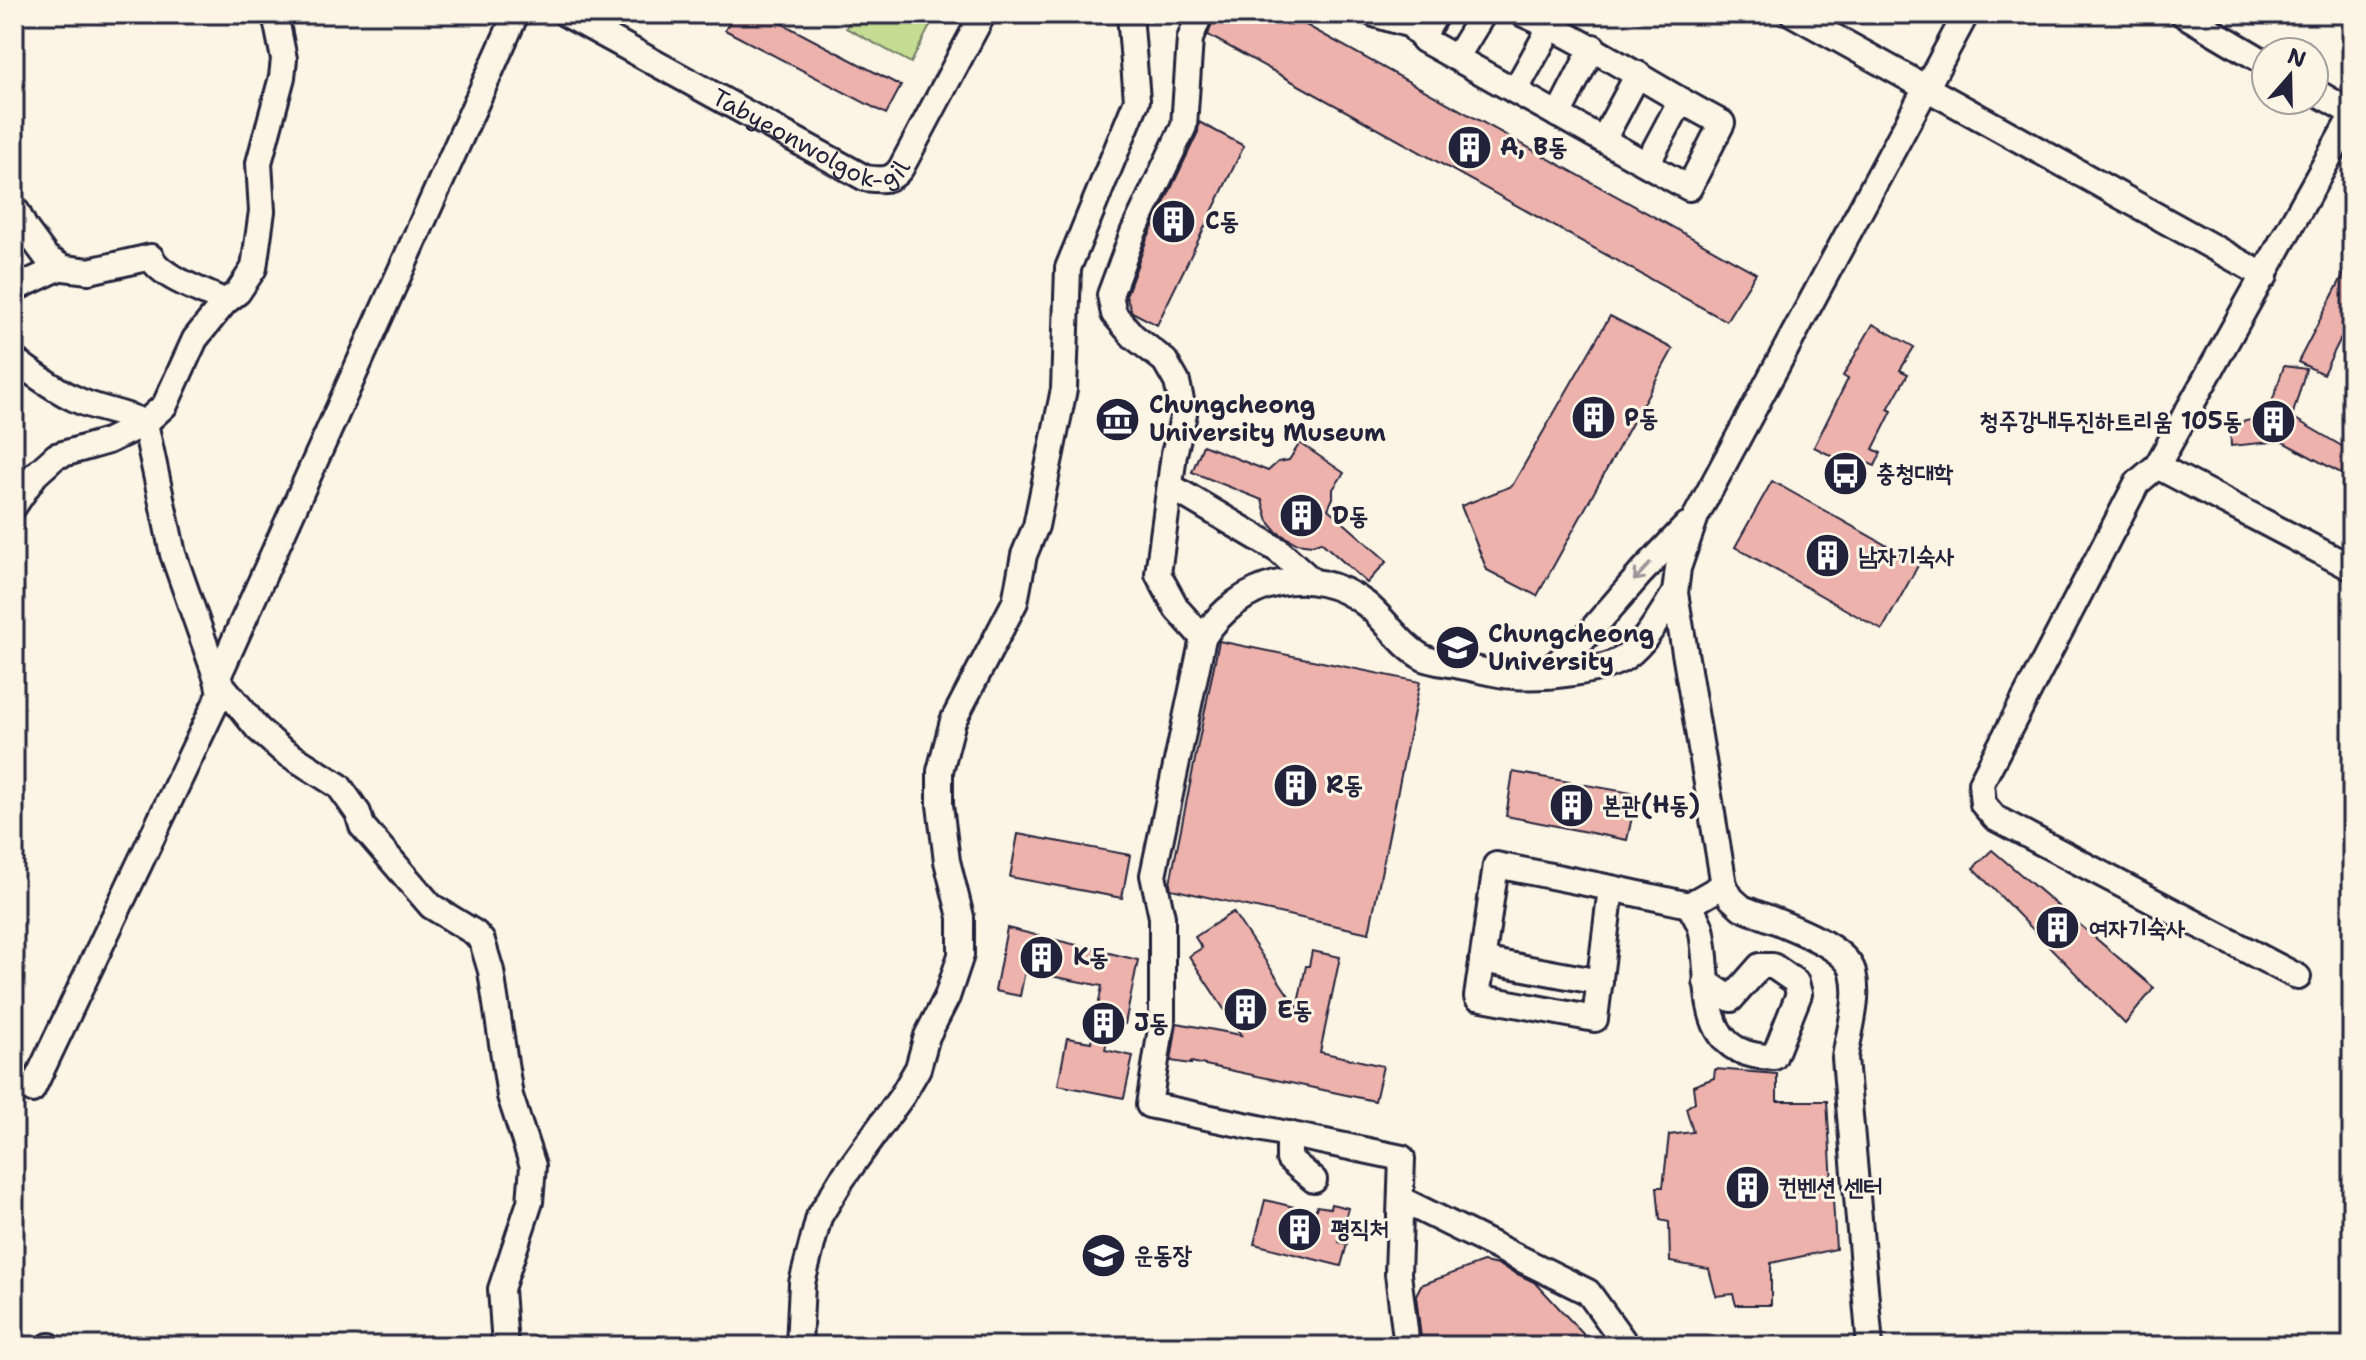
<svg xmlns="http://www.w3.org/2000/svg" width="2366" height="1360" font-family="'Shantell Sans','Poor Story',sans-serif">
	<rect width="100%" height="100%" fill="#fcf5e5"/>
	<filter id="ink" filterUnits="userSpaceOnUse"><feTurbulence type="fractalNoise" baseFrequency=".0125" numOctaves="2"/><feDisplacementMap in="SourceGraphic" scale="16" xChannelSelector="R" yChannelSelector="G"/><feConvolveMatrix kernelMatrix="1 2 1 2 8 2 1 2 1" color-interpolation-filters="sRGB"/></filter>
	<g filter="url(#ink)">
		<polygon fill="#c5dd93" stroke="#748067" stroke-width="2" points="853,14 936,14 911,63 846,28"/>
		<g fill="#edb2ac" stroke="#22223b" stroke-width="2">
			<polygon points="734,14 764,14 901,86 886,114 725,30"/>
			<polygon points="1215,14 1286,14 1756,273 1726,321 1208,35"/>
			<polygon points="1199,122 1244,146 1157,325 1132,312 1126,296 1147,239 1198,132"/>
			<polygon points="2352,258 2352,316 2323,374 2298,362"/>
			<polygon points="1610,316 1673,349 1537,596 1487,570 1461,506 1512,486"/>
			<polygon points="1873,324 1914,347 1900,370 1908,374 1888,409 1892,411 1873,449 1881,453 1875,466 1863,461 1855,484 1830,476 1836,458 1814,447 1848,379 1843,376"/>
			<polygon points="2284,366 2306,369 2292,417 2352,452 2352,479 2281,441 2231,446 2230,424 2267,417"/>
			<polygon points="1300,443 1344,473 1333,489 1333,498 1328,509 1387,561 1367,583 1321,542 1312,545 1296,543 1277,532 1268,521 1262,500 1192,472 1203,445 1268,471 1278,462 1289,460"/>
			<polygon points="1772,481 1919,564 1882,630 1735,547"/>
			<polygon points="1219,641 1420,682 1369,933 1171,889 1170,883"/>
			<polygon points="1513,772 1637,794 1627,840 1506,816"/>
			<polygon points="1018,834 1130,855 1122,898 1010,877"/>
			<polygon points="1992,850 2154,988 2125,1024 1973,868"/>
			<polygon points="1233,912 1297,1008 1306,966 1309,966 1312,951 1340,957 1320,1052 1383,1066 1375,1101 1191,1062 1191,1064 1171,1061 1177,1023 1241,1035 1189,956 1202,948 1195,937"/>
			<polygon points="1007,928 1138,960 1125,1024 1111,1021 1105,1050 1133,1056 1124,1098 1058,1085 1067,1038 1091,1042 1102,986 1025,971 1020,996 995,991"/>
			<polygon points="1715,1069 1777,1074 1777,1101 1827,1101 1836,1249 1771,1263 1771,1305 1736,1305 1733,1294 1716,1296 1709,1269 1670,1262 1669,1222 1660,1220 1657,1187 1663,1187 1669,1135 1693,1132 1686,1108 1695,1102 1693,1086 1714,1078"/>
			<polygon points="1265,1200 1315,1212 1317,1206 1330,1208 1331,1204 1348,1208 1339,1242 1347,1244 1341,1266 1254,1244"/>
			<polygon points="1483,1262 1499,1265 1536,1283 1583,1334 1584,1346 1422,1346 1416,1295 1421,1285"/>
		</g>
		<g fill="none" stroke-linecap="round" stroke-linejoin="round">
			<defs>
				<g id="minor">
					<path id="s1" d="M566,14L865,178C881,180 891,182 901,168L983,14"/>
					<polyline points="1200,14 1190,39 1184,126 1133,233 1110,295 1114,314 1133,336 1165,361 1177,382 1184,414 1174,454 1158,574 1177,609 1203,638"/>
					<path d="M1374,14L1411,25L1424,40L1689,188L1722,123C1654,88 1593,44 1523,14"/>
					<polyline points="1793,14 2265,276"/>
					<polyline points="2183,14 2266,63"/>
					<polyline points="1422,37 1436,14"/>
					<polyline points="1456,58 1483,14"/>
					<polyline points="1515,91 1551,26"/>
					<polyline points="2314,91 2352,113"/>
					<polyline points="1558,115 1593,47"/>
					<polyline points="2352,116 2157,466 2352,568"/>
					<polyline points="1603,140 1638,74"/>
					<polyline points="1647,164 1680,102"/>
					<path d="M17,212L25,228L47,258L64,268L89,271L151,257C159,277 204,291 225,302"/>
					<polyline points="14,289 61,267"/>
					<path d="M14,360C33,373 52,388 73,398C96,410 121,411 145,423L173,554L217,679L258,729L282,750L339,786L358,813L362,826L431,906L475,933L482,941L491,971L510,1096L533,1166L530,1202L501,1289L505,1346"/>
					<polyline points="2157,466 2137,483 1981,783 1983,804 1995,818 2298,977"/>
					<polyline points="1170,486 1278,550 1311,580"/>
					<polyline points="14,506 35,475 56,456 108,441 145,423 165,405 195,339 225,302 238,292 254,268 262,211 259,163 282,77 284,59 275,14"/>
					<polyline points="1544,674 1582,641 1641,573 1687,525"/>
					<polyline points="1611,888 1496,865 1477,997 1595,1019 1611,888 1689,905 1724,885"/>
					<path d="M1689,905C1694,914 1701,924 1702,933C1712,986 1695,1057 1774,1057L1799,994L1796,982L1773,966H1760L1731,999L1706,982"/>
					<polyline points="1482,960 1600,982"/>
					<polyline points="14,1080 32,1090 220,694 217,679 516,14"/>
					<polyline points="1289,1134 1289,1159 1314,1180"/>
					<polyline points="1402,1200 1588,1292 1627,1346"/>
					<polyline points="49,1346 50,1346"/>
					<polyline points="799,1346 802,1283 819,1217 842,1179 902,1096 918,1068 927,1036 947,997 961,955 961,917 947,861 940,805 940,771 953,721 1015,602 1024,555 1036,526 1064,389 1068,268 1137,100 1130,14"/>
					<path d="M1407,1346L1398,1274L1402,1158L1149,1105L1162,1022V917L1153,875L1203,638C1239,581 1310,561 1366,604C1386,620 1401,646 1424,658C1435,663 1449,663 1460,666C1478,669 1496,675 1514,676C1542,678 1604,673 1627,656C1647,641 1661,614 1675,593"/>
					<path d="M1870,1346L1845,1058C1849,1030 1860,1000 1853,972C1846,943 1769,919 1742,908L1731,898L1724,885L1675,593L1678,568L1696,516L1966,14"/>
				</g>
			</defs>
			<use href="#minor" stroke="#22223b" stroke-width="30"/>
			<use href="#minor" stroke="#fcf5e5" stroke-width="24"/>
		</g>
		<defs><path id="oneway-shaft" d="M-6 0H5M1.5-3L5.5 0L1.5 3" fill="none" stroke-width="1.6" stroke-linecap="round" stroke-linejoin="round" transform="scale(2)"/></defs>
		<use stroke="#9a9698" href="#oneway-shaft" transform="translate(1642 572) rotate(133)"/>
	</g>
	<defs>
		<symbol id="building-disc" viewBox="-11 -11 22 22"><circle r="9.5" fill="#22223b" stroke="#fcf5e5"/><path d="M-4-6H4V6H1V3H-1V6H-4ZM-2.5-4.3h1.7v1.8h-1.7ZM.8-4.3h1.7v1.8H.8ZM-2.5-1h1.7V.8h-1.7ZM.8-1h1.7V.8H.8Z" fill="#fff"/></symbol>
		<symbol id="museum-disc" viewBox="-11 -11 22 22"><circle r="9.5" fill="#22223b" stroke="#fcf5e5"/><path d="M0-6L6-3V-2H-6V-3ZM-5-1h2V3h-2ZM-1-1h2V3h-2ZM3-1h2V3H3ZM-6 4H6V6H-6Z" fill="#fff"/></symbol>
		<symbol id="bus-disc" viewBox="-11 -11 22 22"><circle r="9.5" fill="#22223b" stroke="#fcf5e5"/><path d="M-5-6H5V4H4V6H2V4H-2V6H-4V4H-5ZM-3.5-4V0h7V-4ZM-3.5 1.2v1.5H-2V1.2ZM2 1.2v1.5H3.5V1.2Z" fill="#fff"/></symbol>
		<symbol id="university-disc" viewBox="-11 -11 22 22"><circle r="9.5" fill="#22223b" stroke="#fcf5e5"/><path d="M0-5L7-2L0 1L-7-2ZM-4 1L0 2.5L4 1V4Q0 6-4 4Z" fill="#fff"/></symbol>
		<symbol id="school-disc" viewBox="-11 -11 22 22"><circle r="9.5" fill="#22223b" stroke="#fcf5e5"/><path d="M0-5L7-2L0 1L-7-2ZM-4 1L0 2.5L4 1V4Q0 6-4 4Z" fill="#fff"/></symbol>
	</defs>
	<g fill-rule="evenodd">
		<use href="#building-disc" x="1444" y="122" width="51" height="51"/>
		<use href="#building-disc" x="1148" y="196" width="51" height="51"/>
		<use href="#building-disc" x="1568" y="392" width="51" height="51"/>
		<use href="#museum-disc" x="1092" y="394" width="51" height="51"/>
		<use href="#building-disc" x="2248" y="396" width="51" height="51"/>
		<use href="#bus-disc" x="1820" y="448" width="51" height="51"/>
		<use href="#building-disc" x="1276" y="490" width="51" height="51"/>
		<use href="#building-disc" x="1802" y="530" width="51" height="51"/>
		<use href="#university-disc" x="1432" y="622" width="51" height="51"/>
		<use href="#building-disc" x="1270" y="760" width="51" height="51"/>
		<use href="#building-disc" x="1546" y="780" width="51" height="51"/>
		<use href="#building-disc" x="2032" y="902" width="51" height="51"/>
		<use href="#building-disc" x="1016" y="932" width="51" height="51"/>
		<use href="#building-disc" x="1220" y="984" width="51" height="51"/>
		<use href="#building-disc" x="1078" y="998" width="51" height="51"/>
		<use href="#building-disc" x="1722" y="1162" width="51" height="51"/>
		<use href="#building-disc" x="1274" y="1204" width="51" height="51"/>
		<use href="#school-disc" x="1078" y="1230" width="51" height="51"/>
	</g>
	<g text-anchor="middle" stroke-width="6" stroke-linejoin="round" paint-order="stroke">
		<g font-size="24" fill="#22223b" stroke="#fcf5e5">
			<text dy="8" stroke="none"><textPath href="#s1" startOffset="278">Tabyeonwolgok-gil</textPath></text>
		</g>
		<g font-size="24" font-weight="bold" fill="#22223b" stroke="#fcf5e5" text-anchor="start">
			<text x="1500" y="155">A, B동</text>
			<text x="1205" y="229">C동</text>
			<text x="1149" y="413">Chungcheong<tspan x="1149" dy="28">University Museum</tspan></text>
			<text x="1624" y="426">P동</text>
			<text x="2242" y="429" text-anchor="end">청주강내두진하트리움 105동</text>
			<text x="1876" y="481">충청대학</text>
			<text x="1332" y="524">D동</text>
			<text x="1858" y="564">남자기숙사</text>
			<text x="1488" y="642">Chungcheong<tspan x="1488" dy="28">University</tspan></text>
			<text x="1326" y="793">R동</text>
			<text x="1602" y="813">본관(H동)</text>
			<text x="2089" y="936">여자기숙사</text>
			<text x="1073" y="965">K동</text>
			<text x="1277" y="1018">E동</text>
			<text x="1134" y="1031">J동</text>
			<text x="1778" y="1195">컨벤션 센터</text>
			<text x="1331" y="1237">평직처</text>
			<text x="1134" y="1263">운동장</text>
		</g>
	</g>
	<rect width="2366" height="1360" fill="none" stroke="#fcf5e5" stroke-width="48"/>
	<rect x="24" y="24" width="2318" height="1312" fill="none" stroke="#22223b" stroke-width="3" filter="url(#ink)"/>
	<g transform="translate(2290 76) rotate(20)"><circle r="38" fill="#fcf5e5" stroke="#a5a1a1" stroke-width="2"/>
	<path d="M0-6L14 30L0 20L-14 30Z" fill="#22223b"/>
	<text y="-12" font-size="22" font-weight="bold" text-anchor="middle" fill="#22223b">N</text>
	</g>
</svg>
